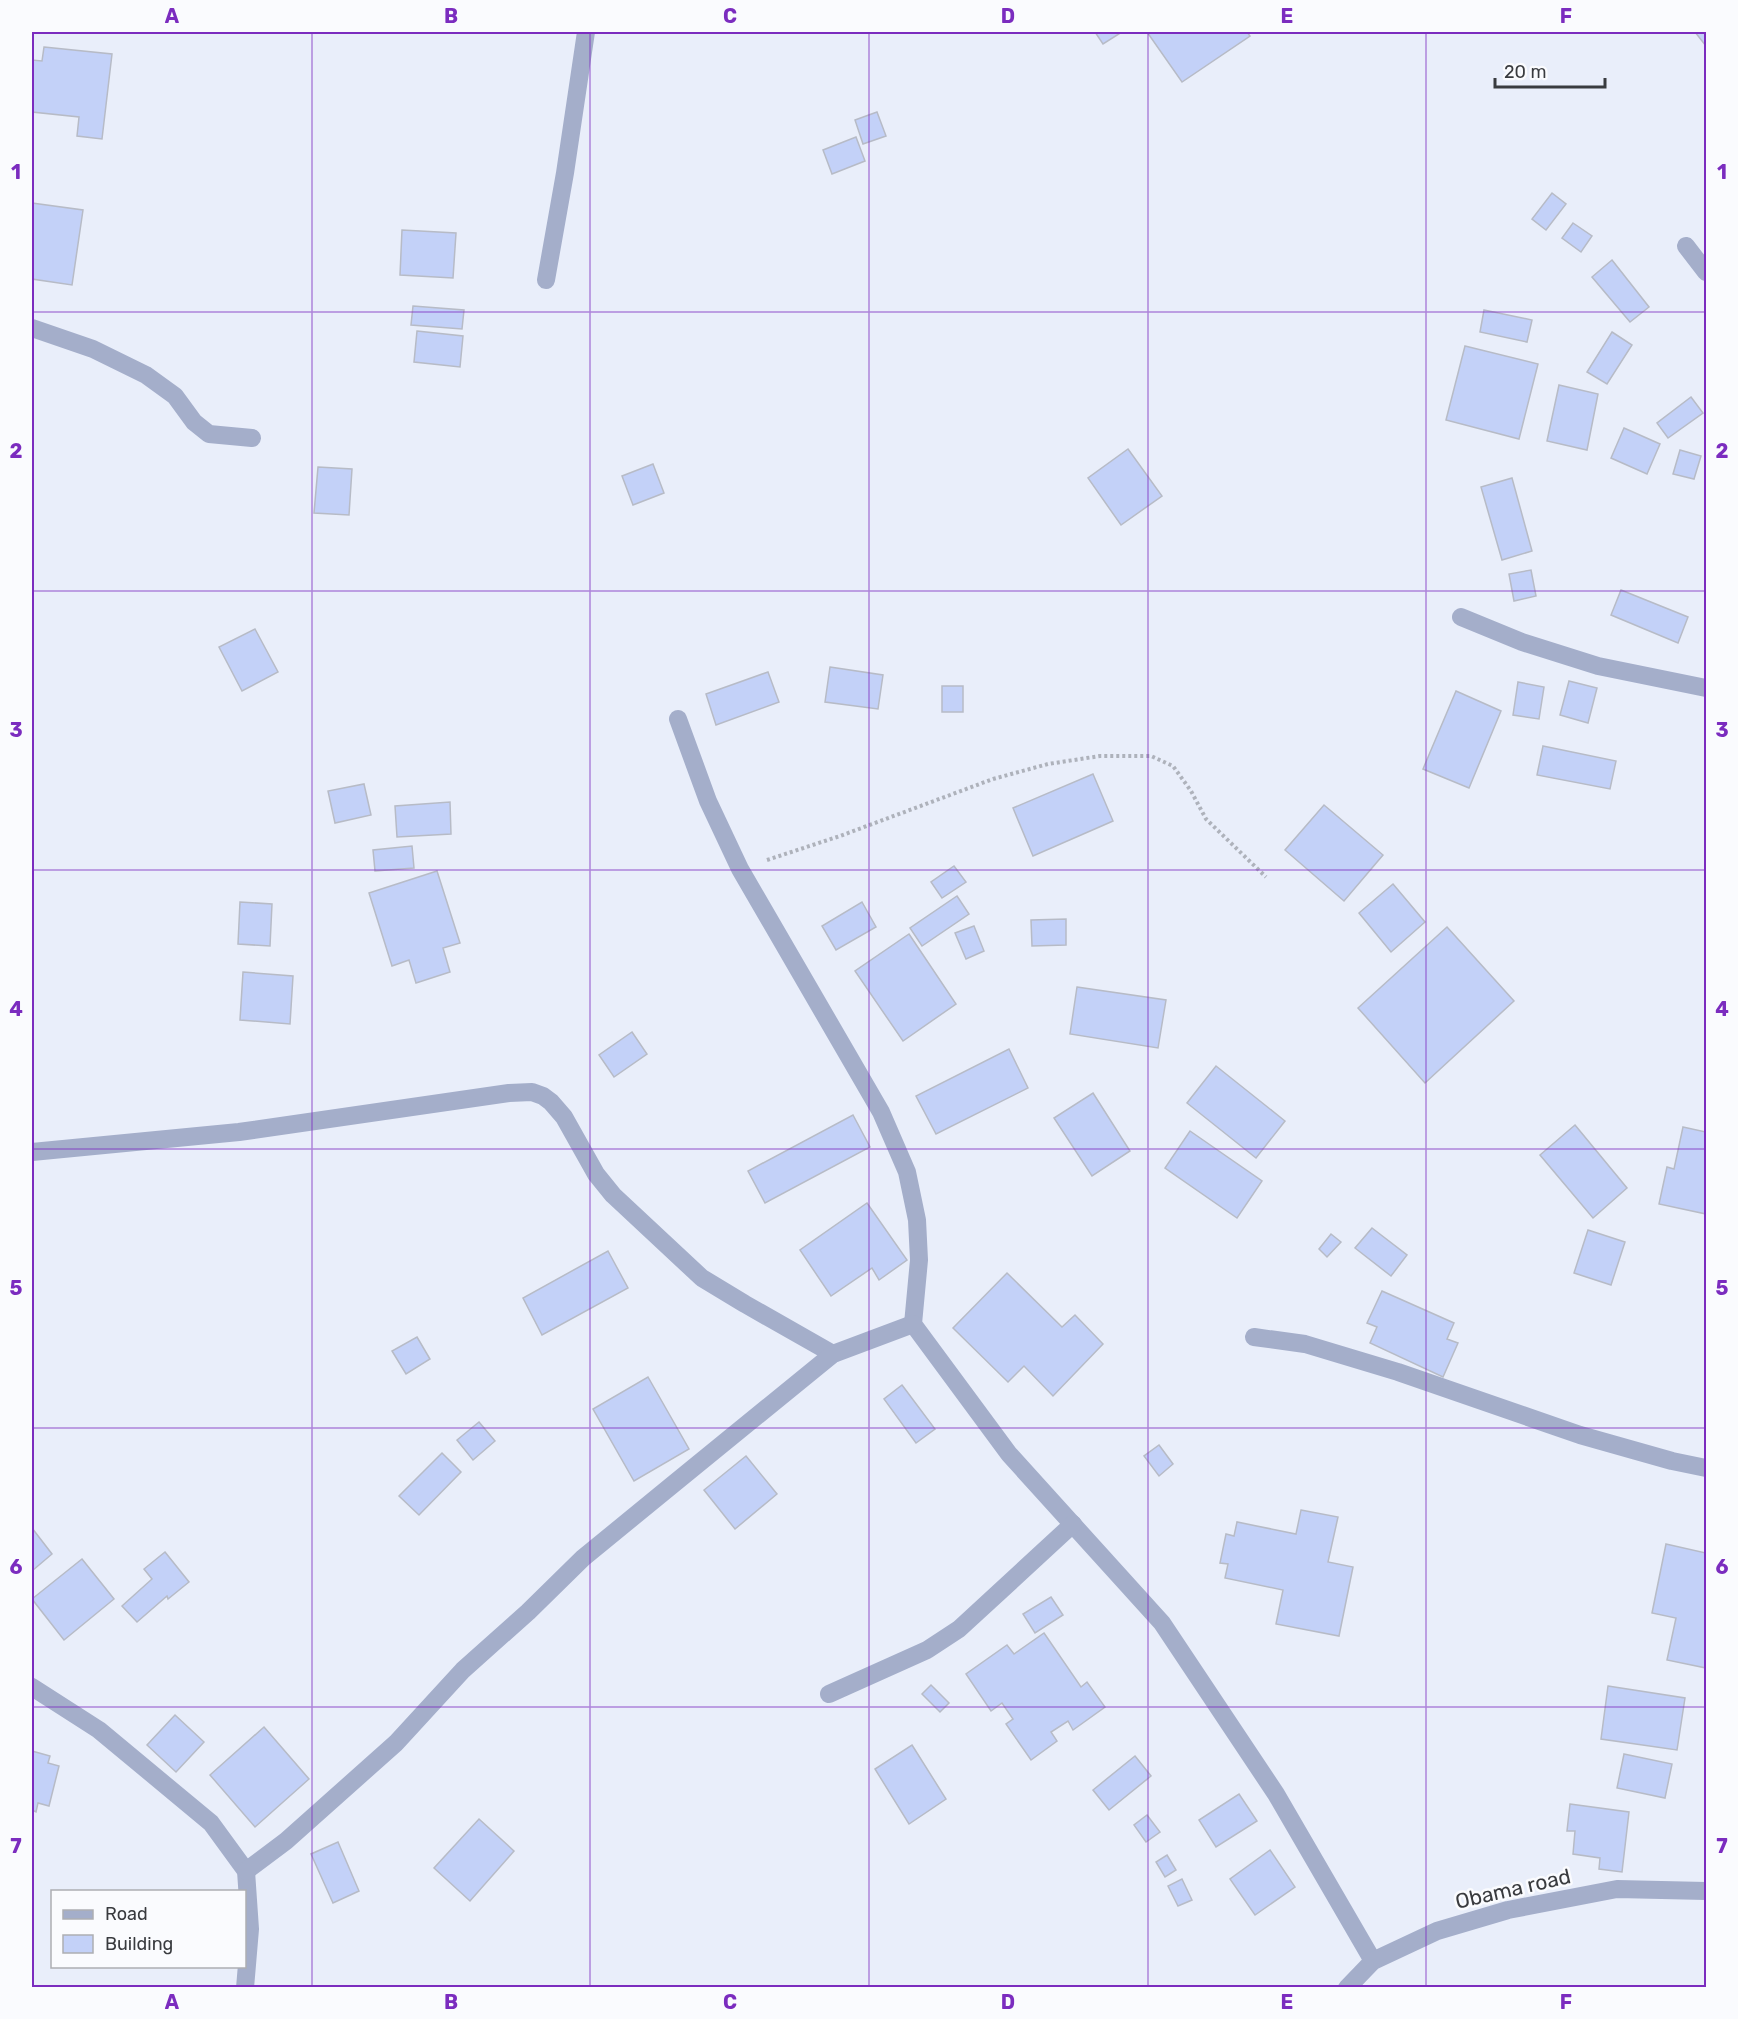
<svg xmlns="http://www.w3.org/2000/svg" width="1738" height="2019" font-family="Rubik,sans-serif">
	<rect width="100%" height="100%" fill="#e9eefa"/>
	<g fill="#c3d1f8" stroke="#b7bbc6" stroke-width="1.5">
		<polygon points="1095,32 1122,32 1103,44"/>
		<polygon points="1147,32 1247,32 1250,36 1182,82"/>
		<polygon points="1695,32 1706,32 1706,46"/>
		<polygon points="44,47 112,54 102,139 77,136 79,117 32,112 32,60 42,61"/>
		<polygon points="877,112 886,136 863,144 855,120"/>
		<polygon points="856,137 865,161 832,174 823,150"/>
		<polygon points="1552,193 1566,204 1546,230 1532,219"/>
		<polygon points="32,203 83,210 72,285 32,279"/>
		<polygon points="1573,223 1592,236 1581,252 1562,238"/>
		<polygon points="402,230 456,233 453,278 400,275"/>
		<polygon points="1612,260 1649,307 1630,322 1592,277"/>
		<polygon points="413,306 464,310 462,329 411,325"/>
		<polygon points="1484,310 1532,320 1527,342 1480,332"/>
		<polygon points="417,331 463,336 460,367 414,362"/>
		<polygon points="1612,332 1632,345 1607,384 1587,372"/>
		<polygon points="1465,346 1538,364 1519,439 1446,420"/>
		<polygon points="1559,385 1598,394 1587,450 1547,441"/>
		<polygon points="1691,397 1703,413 1668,438 1657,423"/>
		<polygon points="1624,428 1660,444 1647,474 1611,458"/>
		<polygon points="1128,449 1162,496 1121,525 1088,478"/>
		<polygon points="1680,450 1701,456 1694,479 1673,474"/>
		<polygon points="653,464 664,493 633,505 622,476"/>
		<polygon points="318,467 352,469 349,515 314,513"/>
		<polygon points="1512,478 1532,551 1502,560 1481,487"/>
		<polygon points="1531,570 1536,596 1514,601 1509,574"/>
		<polygon points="1621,590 1688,617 1678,643 1611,615"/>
		<polygon points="255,629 278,672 242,691 219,647"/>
		<polygon points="830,667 883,675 878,709 825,702"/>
		<polygon points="768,672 779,702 716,725 706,694"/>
		<polygon points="1569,681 1597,688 1588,723 1560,715"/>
		<polygon points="1518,682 1544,687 1539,719 1513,715"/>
		<rect x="942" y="686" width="21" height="26"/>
		<polygon points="1456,691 1501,711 1469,788 1423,769"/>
		<polygon points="1543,746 1616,761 1610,789 1537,775"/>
		<polygon points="1093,774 1113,821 1033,856 1013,808"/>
		<polygon points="364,784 371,815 335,823 328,791"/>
		<polygon points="450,802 451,834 397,837 395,806"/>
		<polygon points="1324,805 1383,855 1344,901 1285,850"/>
		<polygon points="412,846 414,868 375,871 373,850"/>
		<polygon points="954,866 966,882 942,898 931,882"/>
		<polygon points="437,871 460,943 443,948 450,972 416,983 409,960 392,966 369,893"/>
		<polygon points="1393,884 1425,922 1391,952 1359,913"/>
		<polygon points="957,896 969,914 922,946 910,928"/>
		<polygon points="240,902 272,904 270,946 238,944"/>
		<polygon points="862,902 876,927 836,950 822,926"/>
		<polygon points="1066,919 1066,945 1032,946 1031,920"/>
		<polygon points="974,926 984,951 966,959 955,933"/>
		<polygon points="1447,927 1514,1001 1425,1083 1358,1008"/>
		<polygon points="909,934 956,1004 903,1041 855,971"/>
		<polygon points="243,972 293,976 290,1024 240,1020"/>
		<polygon points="1077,987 1166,1000 1158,1048 1070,1034"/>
		<polygon points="632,1032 647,1054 614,1077 599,1055"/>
		<polygon points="1009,1049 1028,1088 936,1134 916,1096"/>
		<polygon points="1216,1066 1285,1121 1256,1158 1187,1103"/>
		<polygon points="1093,1093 1130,1151 1092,1176 1054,1118"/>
		<polygon points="853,1115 870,1147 765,1203 748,1171"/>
		<polygon points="1575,1125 1627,1188 1593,1218 1540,1155"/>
		<polygon points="1683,1127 1706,1132 1706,1214 1659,1204 1667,1167 1674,1169"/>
		<polygon points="1190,1131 1262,1181 1237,1218 1165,1168"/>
		<polygon points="867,1203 907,1260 879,1280 872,1268 831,1296 800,1250"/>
		<polygon points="1372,1228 1407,1255 1391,1276 1355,1248"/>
		<polygon points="1588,1230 1625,1242 1611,1285 1574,1273"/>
		<polygon points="1331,1234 1341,1242 1327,1257 1319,1249"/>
		<polygon points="608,1251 628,1288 542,1335 523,1298"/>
		<polygon points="1007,1273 1062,1327 1075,1315 1103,1344 1053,1396 1024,1366 1008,1382 953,1328"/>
		<polygon points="1382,1291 1454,1323 1447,1339 1458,1343 1443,1377 1370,1343 1377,1327 1367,1323"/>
		<polygon points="417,1337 430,1359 406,1374 392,1351"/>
		<polygon points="648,1377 689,1449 634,1481 593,1409"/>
		<polygon points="902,1385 935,1429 916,1443 884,1399"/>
		<polygon points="479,1422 495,1441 473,1460 457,1440"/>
		<polygon points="1159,1445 1173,1464 1159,1476 1144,1456"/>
		<polygon points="442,1453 461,1472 419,1515 399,1496"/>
		<polygon points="746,1456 777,1494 735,1529 704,1490"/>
		<polygon points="1301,1510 1338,1517 1328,1562 1353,1567 1339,1636 1276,1624 1283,1590 1225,1578 1228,1564 1220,1563 1226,1534 1234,1536 1237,1522 1296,1534"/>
		<polygon points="32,1528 52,1554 32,1571"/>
		<polygon points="1666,1544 1706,1553 1706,1668 1667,1660 1676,1618 1652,1613"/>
		<polygon points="165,1552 189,1582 168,1599 167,1596 137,1622 122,1606 152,1579 144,1569"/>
		<polygon points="82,1559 114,1599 64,1640 32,1599"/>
		<polygon points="1051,1597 1063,1615 1035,1633 1023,1614"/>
		<polygon points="1044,1633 1081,1687 1087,1682 1105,1707 1073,1730 1068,1721 1051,1732 1057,1741 1031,1760 1006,1724 1013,1719 1002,1703 991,1711 966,1674 1007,1645 1014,1654"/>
		<polygon points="931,1685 949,1703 940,1712 922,1694"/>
		<polygon points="1608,1686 1685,1698 1677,1750 1601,1739"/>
		<polygon points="175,1715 204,1742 176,1772 147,1745"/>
		<polygon points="264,1727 309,1779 255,1827 210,1775"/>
		<polygon points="912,1745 946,1799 909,1824 875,1769"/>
		<polygon points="32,1751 50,1756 48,1763 59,1766 49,1806 38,1803 36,1812 32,1810"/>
		<polygon points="1624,1754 1672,1764 1665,1798 1617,1788"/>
		<polygon points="1135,1756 1151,1776 1109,1810 1093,1790"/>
		<polygon points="1239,1794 1257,1821 1216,1847 1199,1820"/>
		<polygon points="1570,1804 1629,1812 1622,1872 1599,1869 1600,1858 1573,1854 1575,1831 1567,1831"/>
		<polygon points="1147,1815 1160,1832 1146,1842 1134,1825"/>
		<polygon points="479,1819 514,1851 470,1901 434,1868"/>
		<polygon points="338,1842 359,1891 333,1903 311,1854"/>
		<polygon points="1270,1850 1295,1887 1255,1915 1230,1879"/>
		<polygon points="1167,1855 1176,1870 1165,1877 1156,1862"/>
		<polygon points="1182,1879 1192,1900 1178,1906 1168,1886"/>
	</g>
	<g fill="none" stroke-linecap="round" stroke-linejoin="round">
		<polyline stroke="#aeb2bb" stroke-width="4" stroke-dasharray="3 3" stroke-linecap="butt" points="767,860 840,836 993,779 1048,764 1100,756 1151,756 1173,766 1191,791 1206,819 1266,877"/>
		<g stroke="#a4aeca" stroke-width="18">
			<polyline points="1686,246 1706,272"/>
			<polyline points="546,280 565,173 586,32"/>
			<polyline points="32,328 93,349 146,375 175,396 194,422 209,434 252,438"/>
			<polyline points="1461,617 1522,642 1598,666 1706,688"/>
			<polyline points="678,719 708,801 740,869 881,1112 907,1172 917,1220 919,1260 913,1324 1009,1454 1162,1623 1276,1794 1373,1961"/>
			<polyline points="32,1152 239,1132 509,1093 532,1092 543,1096 551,1102 564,1117 596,1174 613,1195 702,1278 745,1304 833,1354"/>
			<polyline points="1254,1337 1305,1344 1398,1372 1580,1435 1672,1461 1706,1468"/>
			<polyline points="32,1687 99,1730 211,1823 246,1871 250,1929 245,1988"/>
			<polyline points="829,1694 927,1650 959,1629 1073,1524"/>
			<polyline points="246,1871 286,1841 396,1743 463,1670 528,1612 583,1558 671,1486 833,1354 913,1324"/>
			<polyline points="1347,1988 1373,1961 1437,1931 1508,1910 1617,1889 1706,1891"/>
		</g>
	</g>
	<path fill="none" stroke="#7b2cbf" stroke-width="1.5" stroke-opacity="0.55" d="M312,32V1988M590,32V1988M869,32V1988M1148,32V1988M1426,32V1988M32,312H1706M32,591H1706M32,870H1706M32,1149H1706M32,1428H1706M32,1707H1706"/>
	<g text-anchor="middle" stroke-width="5" stroke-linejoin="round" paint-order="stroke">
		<g font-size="21" fill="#393b3f" stroke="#fafbfe">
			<text transform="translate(1513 1889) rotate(-13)" y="7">Obama road</text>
		</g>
	</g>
	<rect width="1738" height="2019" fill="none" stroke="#fafbfe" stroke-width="66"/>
	<rect x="51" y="1890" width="195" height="78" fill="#fafbfe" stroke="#adaeb2" stroke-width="1.5"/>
	<rect x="63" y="1910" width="30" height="9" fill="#a4aeca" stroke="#adaeb2" stroke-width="1.5"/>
	<text x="105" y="1920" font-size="18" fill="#393b3f">Road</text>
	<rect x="63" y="1935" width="30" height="18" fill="#c3d1f8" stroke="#adaeb2" stroke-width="1.5"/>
	<text x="105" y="1950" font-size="18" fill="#393b3f">Building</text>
	<path d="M1495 78v9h110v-9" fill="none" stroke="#393b3f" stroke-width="3"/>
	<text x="1504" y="78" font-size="18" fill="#393b3f" stroke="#fafbfe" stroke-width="4.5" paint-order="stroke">20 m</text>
	<rect x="33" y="33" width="1672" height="1953" fill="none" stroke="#7b2cbf" stroke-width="2"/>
	<g font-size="20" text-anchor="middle" font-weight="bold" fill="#7b2cbf">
		<text x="172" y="23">A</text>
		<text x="451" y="23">B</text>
		<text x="730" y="23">C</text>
		<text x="1008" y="23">D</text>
		<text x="1287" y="23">E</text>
		<text x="1566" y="23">F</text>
		<text x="16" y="179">1</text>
		<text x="1722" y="179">1</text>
		<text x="16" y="458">2</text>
		<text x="1722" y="458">2</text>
		<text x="16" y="737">3</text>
		<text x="1722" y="737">3</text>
		<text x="16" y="1016">4</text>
		<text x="1722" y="1016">4</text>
		<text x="16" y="1295">5</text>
		<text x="1722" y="1295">5</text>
		<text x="16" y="1574">6</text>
		<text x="1722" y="1574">6</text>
		<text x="16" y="1853">7</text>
		<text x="1722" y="1853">7</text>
		<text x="172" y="2009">A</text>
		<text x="451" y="2009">B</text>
		<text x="730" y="2009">C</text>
		<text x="1008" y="2009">D</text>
		<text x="1287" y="2009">E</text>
		<text x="1566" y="2009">F</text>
	</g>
</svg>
